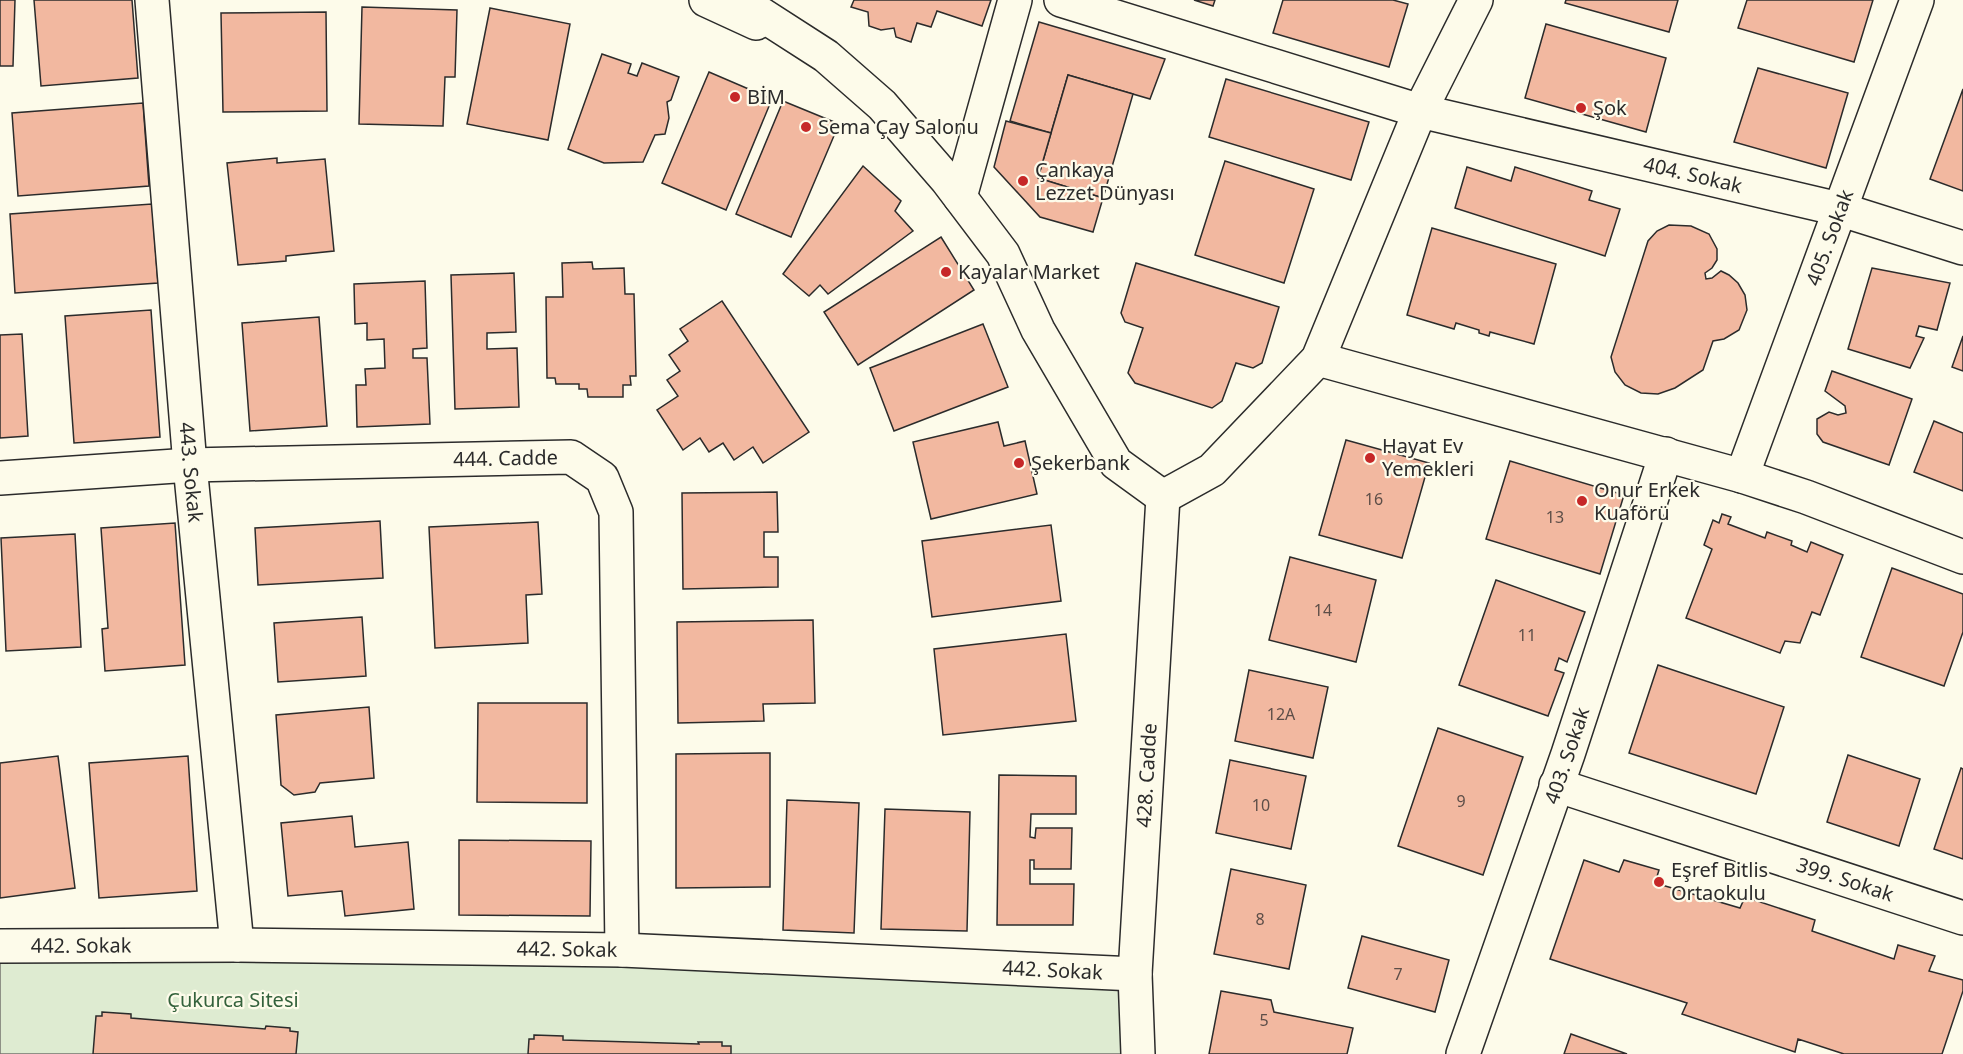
<svg xmlns="http://www.w3.org/2000/svg" width="1963" height="1054" font-family="'Noto Sans',sans-serif">
	<rect width="100%" height="100%" fill="#fdfbea"/>
	<polygon fill="#deebd1" stroke="#74746e" stroke-width="1.5" points="0,946 1135,974 1138,1054 0,1054"/>
	<g fill="#f2b8a0" stroke="#2b2b2b" stroke-width="1.5">
		<polygon points="0,0 15,0 13,66 0,66"/>
		<polygon points="34,0 132,0 138,78 41,86"/>
		<polygon points="854,0 991,0 982,26 937,11 931,27 917,23 911,42 896,37 894,28 881,30 869,26 868,12 851,7"/>
		<polygon points="1194,0 1215,0 1213,6"/>
		<polygon points="1283,0 1393,0 1408,4 1389,67 1273,33"/>
		<polygon points="1566,0 1678,0 1669,32 1565,3"/>
		<polygon points="1747,0 1873,0 1854,62 1738,28"/>
		<polygon points="362,7 457,10 455,77 445,77 443,126 359,124"/>
		<polygon points="490,8 570,24 548,140 467,124"/>
		<polygon points="326,12 327,111 223,112 221,13"/>
		<polygon points="1039,22 1165,59 1150,99 1068,75 1051,133 1010,121"/>
		<polygon points="1546,24 1666,58 1646,132 1525,98"/>
		<polygon points="602,54 631,64 628,73 637,76 642,63 679,77 671,100 667,102 669,118 665,134 655,135 643,162 604,163 568,149"/>
		<polygon points="1758,68 1848,93 1826,168 1734,142"/>
		<polygon points="709,72 772,99 726,210 662,183"/>
		<polygon points="1068,75 1133,94 1103,198 1038,178"/>
		<polygon points="1226,79 1369,122 1351,180 1209,137"/>
		<polygon points="1963,89 1963,191 1930,179"/>
		<polygon points="783,101 839,124 791,237 736,214"/>
		<polygon points="143,103 149,186 18,196 12,113"/>
		<polygon points="1006,121 1051,133 1038,178 1103,198 1093,232 1040,217 994,167"/>
		<polygon points="277,158 277,163 325,159 334,251 286,256 286,261 238,265 227,163"/>
		<polygon points="1225,161 1314,189 1284,283 1195,255"/>
		<polygon points="863,166 901,201 895,211 913,231 828,294 820,285 809,296 783,274"/>
		<polygon points="1467,167 1511,181 1515,167 1592,191 1589,200 1620,209 1605,256 1455,208"/>
		<polygon points="152,204 158,283 15,293 10,214"/>
		<polygon points="1669,225 1691,226 1709,234 1717,249 1717,260 1712,268 1705,273 1706,279 1712,278 1721,271 1729,275 1738,283 1745,295 1747,310 1739,330 1724,339 1713,341 1703,370 1675,388 1658,394 1641,393 1625,385 1615,372 1611,357 1648,241 1657,231"/>
		<polygon points="1432,228 1556,264 1534,344 1490,332 1489,336 1479,333 1479,330 1456,323 1454,329 1407,315"/>
		<polygon points="941,237 974,290 858,365 824,312"/>
		<polygon points="592,262 593,269 624,268 625,294 634,294 636,376 630,376 631,385 623,385 623,397 588,397 587,389 579,389 579,384 556,384 555,378 547,378 546,297 563,297 562,263"/>
		<polygon points="1136,263 1279,307 1262,363 1253,368 1236,363 1222,401 1212,408 1135,383 1128,373 1143,328 1125,322 1121,313"/>
		<polygon points="1872,268 1950,283 1937,330 1919,326 1916,336 1924,338 1910,368 1848,349"/>
		<polygon points="514,273 516,332 487,333 487,349 517,348 519,407 455,409 451,275"/>
		<polygon points="425,281 427,348 413,349 413,358 427,358 430,424 357,427 356,385 366,385 365,369 385,368 384,339 367,340 367,323 355,324 354,284"/>
		<polygon points="722,301 809,432 763,463 753,447 734,460 723,443 709,452 700,438 683,450 657,410 678,396 667,380 680,371 669,355 688,341 680,329"/>
		<polygon points="151,310 160,437 74,443 65,316"/>
		<polygon points="319,317 327,426 250,431 242,323"/>
		<polygon points="983,324 1008,387 894,431 870,368"/>
		<polygon points="22,334 28,436 0,438 0,335"/>
		<polygon points="1963,336 1963,371 1952,367"/>
		<polygon points="1832,371 1912,399 1889,465 1823,442 1817,434 1817,419 1829,412 1838,415 1846,413 1845,406 1825,391"/>
		<polygon points="1934,421 1963,433 1963,491 1914,472"/>
		<polygon points="998,422 1004,446 1025,441 1037,494 931,519 913,442"/>
		<polygon points="1346,440 1429,463 1402,558 1319,535"/>
		<polygon points="1510,461 1624,495 1600,574 1486,539"/>
		<polygon points="777,492 778,532 764,532 764,557 778,557 778,587 683,589 682,493"/>
		<polygon points="1722,514 1731,517 1728,524 1765,538 1767,532 1792,541 1791,545 1807,552 1811,542 1843,555 1820,615 1812,612 1800,643 1785,641 1780,653 1686,618 1712,549 1704,545 1713,520 1719,523"/>
		<polygon points="380,521 383,578 258,585 255,528"/>
		<polygon points="538,522 542,594 526,595 528,643 435,648 429,527"/>
		<polygon points="175,523 185,665 105,671 102,629 108,628 101,528"/>
		<polygon points="1051,525 1061,601 932,617 922,541"/>
		<polygon points="75,534 81,647 6,651 1,538"/>
		<polygon points="1290,557 1376,580 1356,662 1269,640"/>
		<polygon points="1892,568 1963,594 1963,632 1944,686 1861,657"/>
		<polygon points="1496,580 1585,612 1567,662 1559,658 1555,670 1564,673 1548,716 1459,685"/>
		<polygon points="362,617 366,676 278,682 274,623"/>
		<polygon points="813,620 815,703 763,704 764,721 678,723 677,622"/>
		<polygon points="1066,634 1076,721 943,735 934,649"/>
		<polygon points="1658,665 1784,707 1756,794 1629,753"/>
		<polygon points="1249,670 1328,687 1313,758 1235,741"/>
		<polygon points="478,703 587,703 587,803 477,802"/>
		<polygon points="369,707 374,778 320,783 315,792 294,795 281,785 276,715"/>
		<polygon points="1438,728 1523,757 1483,875 1398,846"/>
		<polygon points="770,753 770,887 676,888 676,754"/>
		<polygon points="1848,755 1920,779 1899,846 1827,822"/>
		<polygon points="58,756 75,888 0,898 0,763"/>
		<polygon points="188,756 197,891 99,898 89,763"/>
		<polygon points="1230,760 1306,776 1291,849 1216,833"/>
		<polygon points="1961,768 1963,769 1963,859 1934,849"/>
		<polygon points="999,775 1076,776 1076,814 1031,814 1030,837 1035,838 1036,828 1072,828 1071,869 1034,869 1034,860 1030,860 1030,884 1074,884 1073,925 997,925"/>
		<polygon points="787,800 859,803 854,933 783,930"/>
		<polygon points="885,809 970,812 967,931 881,929"/>
		<polygon points="352,816 355,847 408,842 414,909 345,916 342,891 288,896 281,823"/>
		<polygon points="459,840 591,841 590,916 459,915"/>
		<polygon points="1584,860 1619,872 1624,860 1659,870 1655,883 1740,908 1745,897 1815,920 1812,931 1894,959 1898,945 1935,956 1929,971 1963,980 1963,991 1942,1054 1844,1054 1798,1039 1795,1052 1682,1014 1687,1003 1550,959"/>
		<polygon points="1231,869 1306,885 1289,969 1214,954"/>
		<polygon points="1362,936 1449,960 1435,1012 1348,988"/>
		<polygon points="1221,991 1271,1000 1274,1012 1353,1028 1347,1054 1209,1054"/>
		<polygon points="102,1012 131,1014 131,1018 265,1029 266,1026 290,1028 290,1031 298,1032 296,1054 93,1054 96,1016 102,1016"/>
		<polygon points="1571,1034 1627,1054 1564,1054"/>
		<polygon points="534,1035 563,1036 563,1040 699,1044 698,1042 722,1042 722,1046 731,1046 731,1054 528,1054 529,1039 534,1039"/>
	</g>
	<g fill="none" stroke-linecap="round" stroke-linejoin="round">
		<defs>
			<g id="minor">
				<path id="s1" d="M152,0L190,465L237,945"/>
				<polyline points="706,0 756,23"/>
				<polyline points="739,0 826,56 882,105 947,180 1003,254 1038,330 1116,463 1163,497"/>
				<path id="s2" d="M1061,0L1420,111L1839,209L1963,248"/>
				<polyline points="960,197 1015,0"/>
				<polyline points="1318,359 1742,476 1806,497 1963,557"/>
				<path id="s3" d="M1742,476L1917,0"/>
				<path id="s4" d="M0,478L190,465L571,457L602,478L616,512L622,950"/>
				<polyline points="1163,497 1212,470 1318,359 1420,111 1476,0"/>
				<path id="s5" d="M1556,785L1963,918"/>
				<path id="s6" d="M0,946L237,945L622,950L1135,974"/>
				<path id="s7" d="M1138,1054L1135,974L1163,497"/>
				<path id="s8" d="M1463,1054L1568,754L1666,454"/>
			</g>
		</defs>
		<use href="#minor" stroke="#2b2b2b" stroke-width="36"/>
		<use href="#minor" stroke="#fdfbea" stroke-width="33"/>
	</g>
	<g fill="#c62828" stroke="#fdfbea" stroke-width="2">
		<circle cx="735" cy="97" r="6"/>
		<circle cx="1581" cy="108" r="6"/>
		<circle cx="806" cy="127" r="6"/>
		<circle cx="1023" cy="181" r="6"/>
		<circle cx="946" cy="272" r="6"/>
		<circle cx="1370" cy="458" r="6"/>
		<circle cx="1019" cy="463" r="6"/>
		<circle cx="1582" cy="501" r="6"/>
		<circle cx="1659" cy="882" r="6"/>
	</g>
	<g text-anchor="middle" stroke-width="4.5" stroke-linejoin="round" paint-order="stroke">
		<g font-size="16" fill="#5d4e48">
			<text x="1374" y="505">16</text>
			<text x="1555" y="523">13</text>
			<text x="1323" y="616">14</text>
			<text x="1527" y="641">11</text>
			<text x="1281" y="720">12A</text>
			<text x="1461" y="807">9</text>
			<text x="1261" y="811">10</text>
			<text x="1260" y="925">8</text>
			<text x="1398" y="980">7</text>
			<text x="1264" y="1026">5</text>
		</g>
		<g font-size="20" fill="#2b2b2b" stroke="#fdfbea" text-anchor="start">
			<text x="747" y="104">BİM</text>
			<text x="1593" y="115">Şok</text>
			<text x="818" y="134">Sema Çay Salonu</text>
			<text x="1035" y="177">Çankaya<tspan x="1035" dy="23">Lezzet Dünyası</tspan></text>
			<text x="958" y="279">Kayalar Market</text>
			<text x="1382" y="453">Hayat Ev<tspan x="1382" dy="23">Yemekleri</tspan></text>
			<text x="1031" y="470">Şekerbank</text>
			<text x="1594" y="497">Onur Erkek<tspan x="1594" dy="23">Kuaförü</tspan></text>
			<text x="1671" y="877">Eşref Bitlis<tspan x="1671" dy="23">Ortaokulu</tspan></text>
		</g>
		<g font-size="20" fill="#2b2b2b" stroke="#fdfbea">
			<text dy="7" stroke="none"><textPath href="#s2" startOffset="656">404. Sokak</textPath></text>
			<text dy="7" stroke="none"><textPath href="#s3" startOffset="254">405. Sokak</textPath></text>
			<text dy="7" stroke="none"><textPath href="#s4" startOffset="506">444. Cadde</textPath></text>
			<text dy="7" stroke="none"><textPath href="#s1" startOffset="474">443. Sokak</textPath></text>
			<text dy="7" stroke="none"><textPath href="#s8" startOffset="316">403. Sokak</textPath></text>
			<text dy="7" stroke="none"><textPath href="#s7" startOffset="279">428. Cadde</textPath></text>
			<text dy="7" stroke="none"><textPath href="#s5" startOffset="304">399. Sokak</textPath></text>
			<text dy="7" stroke="none"><textPath href="#s6" startOffset="81">442. Sokak</textPath></text>
			<text dy="7" stroke="none"><textPath href="#s6" startOffset="567">442. Sokak</textPath></text>
			<text dy="7" stroke="none"><textPath href="#s6" startOffset="1053">442. Sokak</textPath></text>
		</g>
		<g font-size="20" fill="#34623c" stroke="#fdfbea">
			<text x="233" y="1007">Çukurca Sitesi</text>
		</g>
	</g>
</svg>
